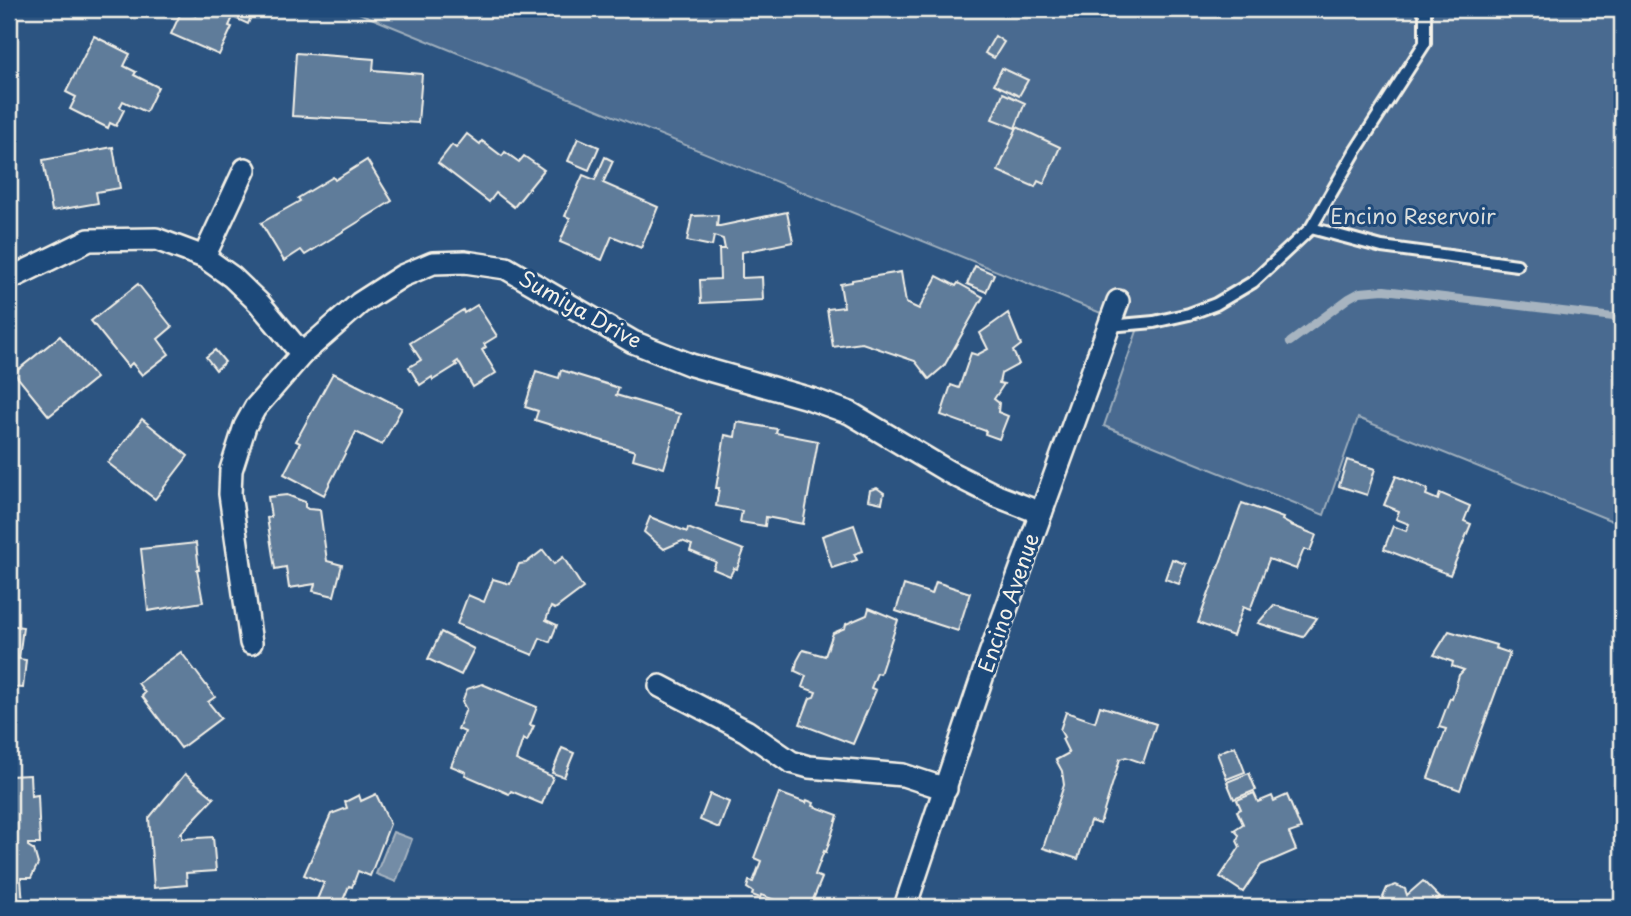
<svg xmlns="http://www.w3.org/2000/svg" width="1631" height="916" font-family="'Playpen Sans',sans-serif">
	<rect width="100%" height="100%" fill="#2c5481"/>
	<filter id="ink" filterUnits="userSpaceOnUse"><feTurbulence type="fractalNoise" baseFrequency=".0143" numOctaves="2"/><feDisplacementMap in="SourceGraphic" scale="14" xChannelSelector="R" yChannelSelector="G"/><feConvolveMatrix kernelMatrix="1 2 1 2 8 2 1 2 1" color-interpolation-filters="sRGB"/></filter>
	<g filter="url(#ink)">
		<polygon fill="#496b90" stroke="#9eaebc" stroke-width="2" points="349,9 1622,9 1622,525 1358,418 1324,515 1104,426 1138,328"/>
		<polygon fill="#738ca6" stroke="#a7b4c0" stroke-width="2" points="393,832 412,839 396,882 376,874"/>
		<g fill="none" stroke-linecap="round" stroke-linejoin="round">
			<polyline stroke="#a7b4c0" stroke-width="8" points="1290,342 1349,298 1360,292 1384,290 1622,318"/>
		</g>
		<g fill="#5e7b9a" stroke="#f4f1e8" stroke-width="2">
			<polygon points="200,9 239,9 237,12 248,17 252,9 254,9 248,24 233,17 229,26 232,27 219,55 171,34 182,10 196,16"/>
			<polygon points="94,36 130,54 124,66 136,72 134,75 158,87 146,112 123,101 120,107 124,110 116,126 110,123 108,128 70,109 76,97 66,92"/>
			<polygon points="995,36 1004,42 994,58 985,53"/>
			<polygon points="296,53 374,59 373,70 422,74 418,123 292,116"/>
			<polygon points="1002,68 1028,80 1019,96 994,84"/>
			<polygon points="1003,93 1025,103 1015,128 992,119"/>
			<polygon points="1017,127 1060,147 1044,184 1038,181 1035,187 998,171"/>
			<polygon points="467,134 480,144 482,141 502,156 505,152 519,162 524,156 544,170 514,207 496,193 489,202 438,163 452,145 456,148"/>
			<polygon points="578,138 599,147 589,170 568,161"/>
			<polygon points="113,147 120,188 96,192 98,203 52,211 43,160"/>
			<polygon points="605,157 613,161 603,183 658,207 641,248 612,236 602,260 560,242 570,218 565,216 583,175 595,180"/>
			<polygon points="367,160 392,201 305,255 301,250 284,261 261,223 300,201 298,198 333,177 335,180"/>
			<polygon points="787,212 793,242 742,252 742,278 762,277 763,300 701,303 700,280 720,279 719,249 725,249 723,239 714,236 712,246 687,241 692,216 718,215 717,226 720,226"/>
			<polygon points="975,266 994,274 986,292 967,284"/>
			<polygon points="901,272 906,303 919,309 937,276 956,286 958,283 983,297 944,366 929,379 915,361 862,343 833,347 827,309 844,307 840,284 852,282 852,280"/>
			<polygon points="138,284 172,327 158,339 169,354 142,375 132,363 128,367 91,321"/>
			<polygon points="477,305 497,336 484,344 486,347 482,350 496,373 473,387 458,361 455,363 457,365 433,380 432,377 420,385 409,367 421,360 410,343 463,310 464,313"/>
			<polygon points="1008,313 1021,345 1013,351 1019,364 1001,374 999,383 1004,384 994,399 999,403 998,412 1008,416 999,439 985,434 986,431 941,415 951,385 959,388 971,353 977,355 988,349 980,333"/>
			<polygon points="60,336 96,378 49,416 14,373"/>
			<polygon points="215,350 225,362 216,370 206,357"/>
			<polygon points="561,370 619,388 616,395 680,414 664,468 633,459 635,451 535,420 538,411 525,407 536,371 559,378"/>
			<polygon points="333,373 402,408 382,445 356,432 324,495 284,474 300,443 296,441"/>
			<polygon points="142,419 188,456 155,499 108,463"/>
			<polygon points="737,422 777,429 776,433 818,441 803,524 766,517 765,526 740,522 742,511 716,506 719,488 716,488 725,435 735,437"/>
			<polygon points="1347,460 1375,469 1367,495 1339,486"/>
			<polygon points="1396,476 1428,489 1426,495 1438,500 1440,493 1470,506 1464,521 1471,524 1450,575 1384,549 1393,526 1406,531 1409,524 1396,519 1399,511 1384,505"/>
			<polygon points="877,488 884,493 882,503 868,500 870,490"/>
			<polygon points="287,495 305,502 305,507 308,509 320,510 327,561 342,565 334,596 313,591 315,584 289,588 286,567 275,569 267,518 271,517 268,497"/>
			<polygon points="1242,503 1283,518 1282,520 1291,525 1316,535 1310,551 1304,549 1296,569 1269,559 1250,610 1243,607 1233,636 1198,623"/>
			<polygon points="650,517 687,532 688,528 744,550 737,569 734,568 730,576 713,569 716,562 690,551 692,545 682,541 664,549 644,532"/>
			<polygon points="854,525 863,551 854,554 857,560 832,568 822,536"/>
			<polygon points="196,543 199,570 197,570 203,602 148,611 141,549"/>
			<polygon points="543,550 554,564 563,557 583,588 555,609 551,607 546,620 557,625 550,642 540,638 533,655 457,624 468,595 484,602 493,579 510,584 519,564 526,563"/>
			<polygon points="1172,559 1186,564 1179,584 1165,579"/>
			<polygon points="936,582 970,593 958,631 896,611 904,585 932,594"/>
			<polygon points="1274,605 1317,618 1303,637 1258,623"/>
			<polygon points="869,608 898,620 880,674 877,673 871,688 876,690 853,744 800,724 810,698 814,697 816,692 802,687 806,676 795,671 797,661 803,650 825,656 833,633 845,628 846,624 867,615"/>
			<polygon points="9,625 23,627 19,659 26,660 23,688 9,687"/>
			<polygon points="1449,631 1496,645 1495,648 1510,653 1460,790 1428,778 1446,729 1439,727 1450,698 1452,699 1459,675 1464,670 1452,666 1453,662 1434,655"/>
			<polygon points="441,632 474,649 461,675 428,659"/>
			<polygon points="181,652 215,697 208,702 221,718 181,748 142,696 145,693 138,683"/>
			<polygon points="482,684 537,707 530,725 534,726 527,741 523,739 516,760 553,777 542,804 511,791 509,794 465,775 466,772 451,766 465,732 458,729 466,709 462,702 467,689"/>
			<polygon points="1100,706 1156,724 1143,763 1126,757 1120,759 1100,824 1090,821 1078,859 1043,848 1064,785 1062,771 1056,760 1069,753 1062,739 1064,737 1060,730 1066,712 1095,722"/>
			<polygon points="1235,746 1245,772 1227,779 1217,753"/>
			<polygon points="562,748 574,753 564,777 552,773"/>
			<polygon points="1249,773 1256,790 1234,799 1227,782"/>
			<polygon points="185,774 214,798 180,834 182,834 182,839 213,837 216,871 186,873 187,885 154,888 149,818"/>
			<polygon points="30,775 31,796 38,795 40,844 28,844 28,846 34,850 38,864 31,878 21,878 23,904 9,905 9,776"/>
			<polygon points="779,793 806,803 807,800 814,803 813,806 838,815 826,852 824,851 815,875 822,878 810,907 794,907 761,895 760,898 752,895 753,892 747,888 749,881 753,882 761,861 754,858"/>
			<polygon points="1254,793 1258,802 1272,796 1274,801 1287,795 1301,829 1289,833 1296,850 1261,865 1243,892 1220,877 1240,847 1237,841 1239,835 1234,830 1243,824 1237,811 1241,809 1237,800"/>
			<polygon points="376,794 390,824 370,876 358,871 352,887 349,886 340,907 329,907 316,902 324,883 304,875 331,814 347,808 345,802 359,795 361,801"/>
			<polygon points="710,794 729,802 719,828 700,820"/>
			<polygon points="1423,881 1440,898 1430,907 1386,907 1383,897 1387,888 1396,885 1405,889 1407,895"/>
		</g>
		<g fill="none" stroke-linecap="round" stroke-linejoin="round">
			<defs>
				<g id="lane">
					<polyline points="1311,228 1382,247 1517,265"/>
					<polyline points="1109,326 1154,322 1189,314 1216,304 1253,282 1311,228 1356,150 1425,43 1425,13 1422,9"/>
				</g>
				<g id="street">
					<polyline points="204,257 245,169"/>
					<polyline points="9,279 89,240 156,239 204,257 232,277 259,303 302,354"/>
					<polyline points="251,643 230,494 231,470 245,426 255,408 302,354 360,303 402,276 433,263 465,262 506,268 633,342 691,365 811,399 850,413 949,472 997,496 1041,513"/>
					<polyline points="660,686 746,731 791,762 809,767 903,775 946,789"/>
					<polyline points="905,907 990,654 1118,301"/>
				</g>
			</defs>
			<use href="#lane" stroke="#f4f1e8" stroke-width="16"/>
			<use href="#street" stroke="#f4f1e8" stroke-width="26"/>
			<use href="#lane" stroke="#1f4a7a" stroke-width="10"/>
			<use href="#street" stroke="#1f4a7a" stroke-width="21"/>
		</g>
	</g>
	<g text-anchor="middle" stroke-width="6" stroke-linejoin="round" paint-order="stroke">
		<g font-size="21" fill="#dadddb" stroke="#1f4a7a">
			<text x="1413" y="224">Encino Reservoir</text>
		</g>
		<g font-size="21" fill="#f4f1e8" stroke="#1f4a7a">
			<text transform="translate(580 310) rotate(29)" y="7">Sumiya Drive</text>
			<text transform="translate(1009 603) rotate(-71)" y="7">Encino Avenue</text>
		</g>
	</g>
	<rect width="1631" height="916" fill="none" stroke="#1f4a7a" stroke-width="35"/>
	<rect x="18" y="18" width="1596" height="881" fill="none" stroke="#f4f1e8" stroke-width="2.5" filter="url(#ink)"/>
</svg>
